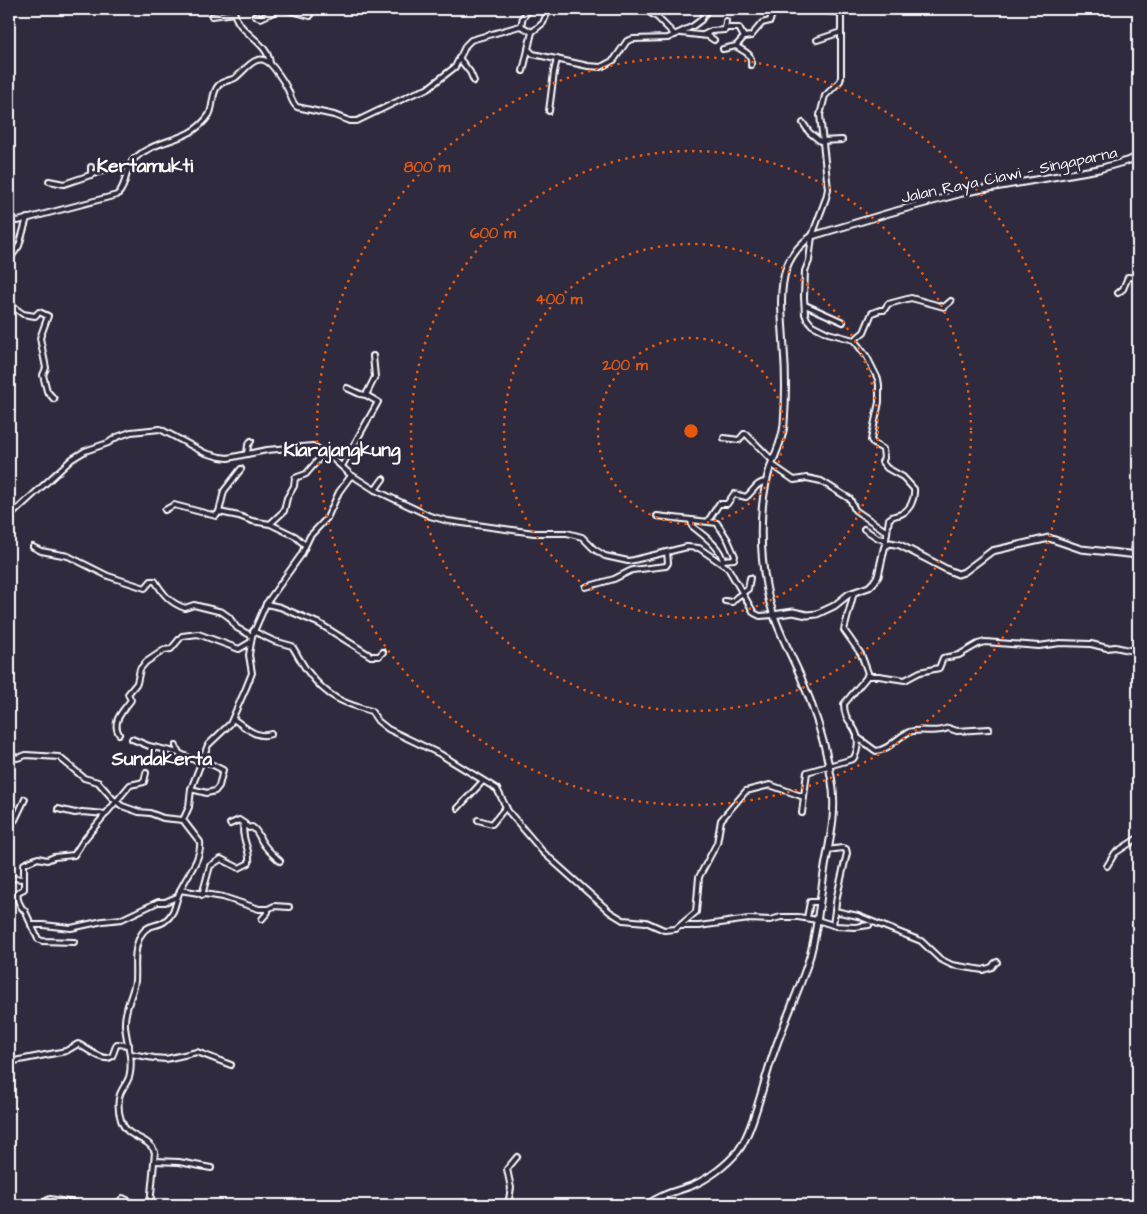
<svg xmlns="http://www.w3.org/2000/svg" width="1147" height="1214" font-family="'Architects Daughter',sans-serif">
	<rect width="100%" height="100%" fill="#2f2a3d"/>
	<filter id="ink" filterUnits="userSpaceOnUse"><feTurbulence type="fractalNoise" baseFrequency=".02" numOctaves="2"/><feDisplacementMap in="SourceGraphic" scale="10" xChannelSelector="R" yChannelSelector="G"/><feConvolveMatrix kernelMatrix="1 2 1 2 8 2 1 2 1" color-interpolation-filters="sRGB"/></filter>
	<g filter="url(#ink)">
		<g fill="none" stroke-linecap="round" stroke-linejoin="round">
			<defs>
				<g id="street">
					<path d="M234,9C235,33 267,39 270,63"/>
					<polyline points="284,9 310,16"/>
					<polyline points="644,9 657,17 675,35"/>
					<polyline points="810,9 835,12 841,10"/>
					<path d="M841,11V77L840,81L825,96L820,115L828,189L826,198L812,236L809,261L805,271L804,297L805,314L807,319L812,325L828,333L854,340L867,357L878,379L879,385V402L871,440L874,444L883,449L884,458L882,462L887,468L903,477L914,489C915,499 910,510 901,514C896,516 893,515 889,519L885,546"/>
					<polyline points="212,16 234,13"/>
					<polyline points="255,16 261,18 280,9"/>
					<polyline points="521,26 523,17 530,9"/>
					<polyline points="725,28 739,28 744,37"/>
					<polyline points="532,32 543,23 549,9"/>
					<polyline points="681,33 708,36 714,40"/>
					<polyline points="703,35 711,31 725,30 726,21"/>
					<polyline points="817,40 841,32"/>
					<path d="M736,46C744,52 753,53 751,65"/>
					<polyline points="723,49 736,46 744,37 751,36 762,23 770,21 773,9"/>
					<polyline points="459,58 470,72 474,81"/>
					<polyline points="523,71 528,50"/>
					<polyline points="549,111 554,72 557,59"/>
					<polyline points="803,123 809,132 820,141 842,140"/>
					<polyline points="91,175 91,167"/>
					<polyline points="49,181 64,184 108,169 129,166"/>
					<path d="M9,219L18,221L117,195C128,185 124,168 135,158C159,137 190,143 209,115C214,106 211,94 218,86C222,81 229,81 235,78C242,73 247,65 255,61C259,59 263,59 266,61C272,63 284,82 287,88C291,95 291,102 297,107L334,115L350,121H357L413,94L427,89L455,67L466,45L471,40L520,26L523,27L532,32L528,49L533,54L588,66L601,67L614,60L627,41L633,39L668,38L693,26L701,20L708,9"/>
					<polyline points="9,260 19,246 27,218"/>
					<polyline points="1118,293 1123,289 1128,277 1138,278"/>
					<polyline points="9,304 23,314 35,316 39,312 48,316 40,338 46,368 43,375 47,391 54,399"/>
					<polyline points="805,305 843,322"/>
					<polyline points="854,340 864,332 872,313 880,310 884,310 888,304 911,298 944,307 951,301"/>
					<polyline points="347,388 360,394 366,395"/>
					<polyline points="724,438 739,440 744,434 746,434 772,460"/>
					<polyline points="247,454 248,445 251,441"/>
					<polyline points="771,464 794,480 807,478 821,481 850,499 855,510 887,532"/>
					<polyline points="342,466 378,402 366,395 375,377 373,356"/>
					<polyline points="375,490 383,479"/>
					<polyline points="165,510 174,505 216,516 219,512 224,491 241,469"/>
					<polyline points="219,512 239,516 252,521 270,524"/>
					<polyline points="657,516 717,523 728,540 735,556 734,559 723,560"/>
					<polyline points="9,517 72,459 85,451 108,443 117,437 131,432 160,429 205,453 220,457 228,458 267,450 313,446 329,455 352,476"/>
					<path d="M691,520L692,526C704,536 720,546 723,561"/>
					<path d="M708,521L719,504H727L734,494L746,497C753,492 756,482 766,482"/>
					<polyline points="864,529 878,538 886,540"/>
					<polyline points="305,545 295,536 270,524 284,511 287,498 294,486 295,478 306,474 325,452"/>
					<path d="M33,547L41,551L68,556L108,576L145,588L151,581H155C163,594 170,603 185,608L194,605L222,612L229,617L237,628L252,636"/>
					<polyline points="1134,554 1136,536 1138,531"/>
					<polyline points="586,587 614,579 632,570 666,566 668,563 667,552"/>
					<polyline points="725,601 732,602 737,597 748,589 750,578"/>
					<polyline points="266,604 280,607 320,624 371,656 379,656 383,652"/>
					<path d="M253,631L274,641L292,646C298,655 302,665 309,673C328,698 343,703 371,711L378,721L388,729L440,754L497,789L508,811L543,852L610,912L623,920L646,922L664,930L676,929L696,912L699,877L717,843L721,820L746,791L770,785L804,797"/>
					<polyline points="867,676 879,676 905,680 920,672 939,668 943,658 959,655 978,644 985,642 1039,646 1060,643 1091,644 1107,648 1115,647 1129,650 1138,653"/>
					<path d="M233,719C246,727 255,739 271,734"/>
					<path d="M119,734C111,721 124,710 131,700L128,694L137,683L140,669L146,662L164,650L171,649L182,636L198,634L239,649L251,642"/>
					<path d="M857,737L876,751C889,750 897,737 909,732C922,728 936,734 948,728L957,731L989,729"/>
					<polyline points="132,739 149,746 179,753"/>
					<polyline points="176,746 179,753 194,760 199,758 223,770 219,786 215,791 207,793 191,789"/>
					<polyline points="9,754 17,758 26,755 59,757 84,778 98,782 113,799 122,806 139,812 150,813 163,818 183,820"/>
					<polyline points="458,808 483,781"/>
					<polyline points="58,809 75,813 82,812 106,814"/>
					<path d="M802,813L807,772L853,759C857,754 859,742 857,735C853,722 844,721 844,704L866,678L868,673L861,654L844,630L854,592"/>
					<polyline points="478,820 492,824 506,807"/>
					<polyline points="9,822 15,820 25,799"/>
					<polyline points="230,824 239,820 245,824"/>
					<polyline points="828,850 842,848 846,849 847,853 837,896 833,925"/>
					<polyline points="1107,866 1115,853 1138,838"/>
					<polyline points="9,878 24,879 24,864 38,858 47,860 54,857 74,855 83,841 130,785 144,782 146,773"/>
					<path d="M24,879V889L18,892C16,898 20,907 25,911L38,939L42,941L74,942"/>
					<polyline points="180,890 223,897 259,909 268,909 268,912 262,919"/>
					<path d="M202,895L210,866L221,859L239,868L249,863C251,850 240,837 244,824L249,828L252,827C258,831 258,834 261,840C265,848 273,855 280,861"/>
					<polyline points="268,909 274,906 289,907"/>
					<polyline points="835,911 858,916 921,941 940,959 952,965 983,970 992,967 995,963 997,962"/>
					<polyline points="807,918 810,902 820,902"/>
					<polyline points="31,925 43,925 71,928 103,921 122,919 158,902 165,902 177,897"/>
					<polyline points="680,926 699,926 749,919 770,920 781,917 798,917 817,920 836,926 855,927 869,925"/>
					<polyline points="131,1054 154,1058 166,1059 197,1052 231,1065"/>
					<path d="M9,1062L66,1051L78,1044C85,1047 105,1064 112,1056C114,1053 115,1047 117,1044L129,1045"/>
					<polyline points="155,1161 179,1162 211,1168"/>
					<polyline points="9,1200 21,1205"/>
					<polyline points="45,1205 46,1201 50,1199 83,1205"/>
					<polyline points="111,1205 116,1205 123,1198 138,1205"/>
					<path d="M150,1205L155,1152C147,1135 127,1140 121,1120C118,1111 117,1098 122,1090C125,1084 129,1081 130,1073C133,1055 126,1042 125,1025C124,1008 133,996 135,981C136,967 133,952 139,939C146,922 156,928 165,921C176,913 175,901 180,891C186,876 202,859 200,842L183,820L189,807L191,789L208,745L230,724L246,688L252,673L249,655L252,636L266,604L301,555L310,536L327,518L339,492L350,477L353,476L375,490L430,516L448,521L534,533H567L582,537L594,549L605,556L628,561L634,560L687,547L699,548L728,568L754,613L760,616L773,615"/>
					<polyline points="508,1205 511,1188 507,1169 517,1157"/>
				</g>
				<g id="secondary">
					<polyline points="773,615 793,612 807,615 817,614 834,606 849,594 869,587 874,582 878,576 884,549 885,546 890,543 900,545 948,570 958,574 964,572 992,551 1049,538 1081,549 1138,555"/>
					<path d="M647,1205C662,1194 674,1192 691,1186C708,1179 726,1166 738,1151C752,1133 763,1085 771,1061C782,1026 799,992 810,956C818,927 820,897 825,867C830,839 837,811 832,782C826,745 815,710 800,675C787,646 771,617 766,585C760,553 759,511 767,479C771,460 783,443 784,424C786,399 786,374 784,349C783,323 778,295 786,269C791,255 800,244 812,236L889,213L966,192L1099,169L1130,160L1138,156"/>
				</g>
			</defs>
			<use href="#street" stroke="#fff" stroke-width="8"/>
			<use href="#secondary" stroke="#fff" stroke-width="9"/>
			<use href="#street" stroke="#2f2a3d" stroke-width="4"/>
			<use href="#secondary" stroke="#2f2a3d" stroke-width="5"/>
		</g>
	</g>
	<g fill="none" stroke="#e8590c" stroke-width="2.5" stroke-dasharray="2.5 5">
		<circle cx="691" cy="431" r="93"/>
		<circle cx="691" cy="431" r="187"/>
		<circle cx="691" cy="431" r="280"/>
		<circle cx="691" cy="431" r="374"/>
	</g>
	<g text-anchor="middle" stroke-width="5" stroke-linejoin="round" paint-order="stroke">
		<g font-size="16" fill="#fff" stroke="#2f2a3d">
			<text transform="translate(1009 174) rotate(-12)" y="6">Jalan Raya Ciawi — Singaparna</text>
		</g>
		<g font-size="19" font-weight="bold" fill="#fff" stroke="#2f2a3d">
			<text x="145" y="172">Kertamukti</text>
			<text x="342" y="456">Kiarajangkung</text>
			<text x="162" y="765">Sundakerta</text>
		</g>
	</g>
	<circle cx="691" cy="431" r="8" fill="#e8590c" stroke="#2f2a3d" stroke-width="2.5"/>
	<g font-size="15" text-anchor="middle" font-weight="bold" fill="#e8590c" stroke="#2f2a3d" stroke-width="5" stroke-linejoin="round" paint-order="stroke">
		<text x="427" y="172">800 m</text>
		<text x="493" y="238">600 m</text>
		<text x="559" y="304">400 m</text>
		<text x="625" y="370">200 m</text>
	</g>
	<rect width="1147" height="1214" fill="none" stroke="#2f2a3d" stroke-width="30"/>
	<rect x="15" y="15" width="1117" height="1184" fill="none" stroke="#fff" stroke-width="2" filter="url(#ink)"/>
</svg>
